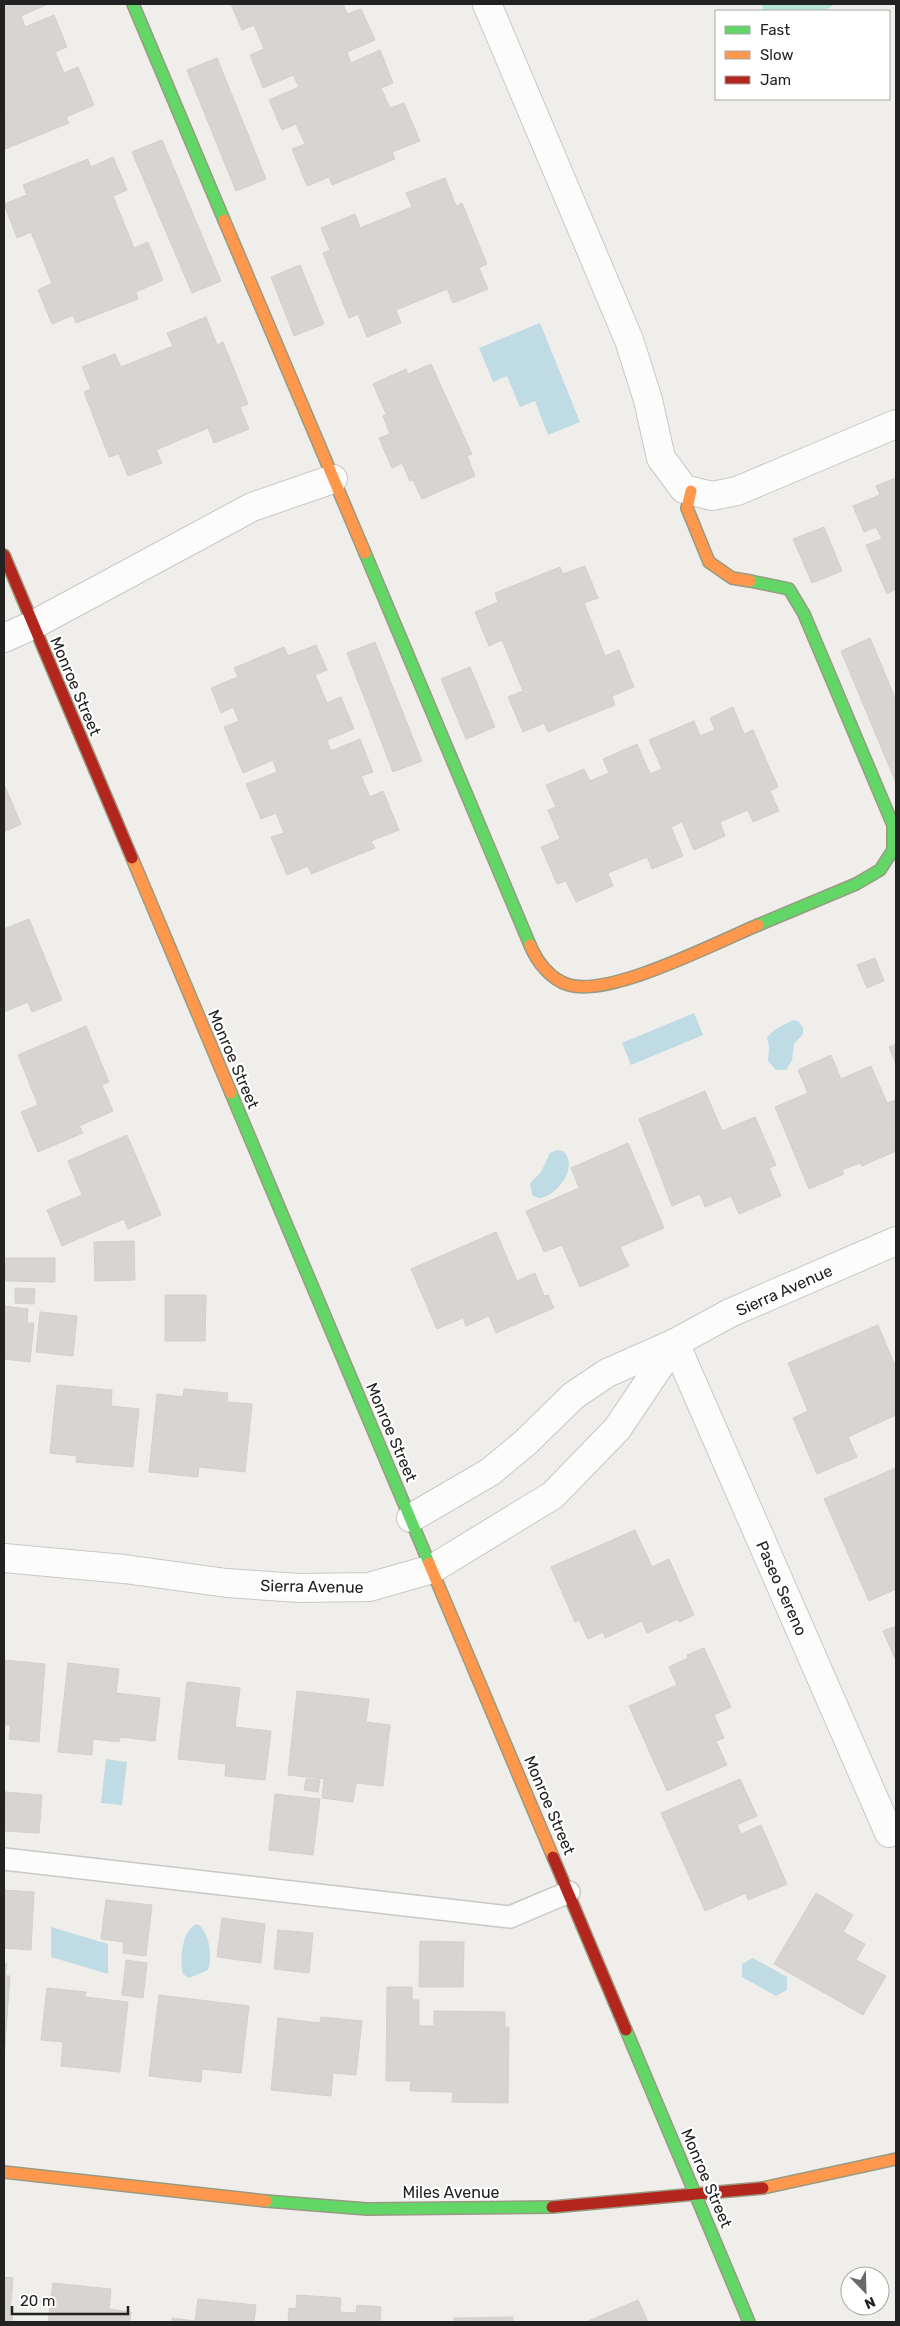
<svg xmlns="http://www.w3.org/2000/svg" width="900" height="2326" font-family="Rubik,sans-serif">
	<rect width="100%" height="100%" fill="#f0eeeb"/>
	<polygon fill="#b7e6d2" points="761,4 832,4 833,6 822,11 764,11"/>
	<g fill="#bfdbe3">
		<polygon points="540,323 580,422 548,435 535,401 520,407 507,376 493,382 479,348"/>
		<polygon points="694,1013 703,1035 631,1065 622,1043"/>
		<polygon points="793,1020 798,1021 803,1028 803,1034 794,1044 792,1060 786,1070 776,1070 768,1061 769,1047 767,1037 776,1029"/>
		<path d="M557,1150L563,1151C580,1167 556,1198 538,1198L532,1195L530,1183L541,1172L550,1153Z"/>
		<polygon points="106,1759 127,1762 122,1805 101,1803"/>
		<path d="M197,1924C209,1930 213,1958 208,1970L189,1978L183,1974C179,1960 182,1929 197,1924Z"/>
		<polygon points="51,1927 108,1944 108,1974 51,1957"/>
		<polygon points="753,1958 787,1977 787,1990 776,1996 742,1977 742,1964"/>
	</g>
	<g fill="#d7d4d2" stroke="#d3d0cc">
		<polygon points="4,4 48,4 21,16 25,27 54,15 67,47 55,52 64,73 78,67 94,105 66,117 69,123 5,149"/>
		<polygon points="231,4 343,4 347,14 361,9 375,40 347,52 351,63 380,50 393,83 381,88 390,108 404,103 420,141 392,152 395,159 332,185 329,177 307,186 292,149 305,144 296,124 282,130 269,100 299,87 293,75 263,88 250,55 264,49 254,25 242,30"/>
		<polygon points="217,58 266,179 236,191 187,70"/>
		<polygon points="162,140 221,281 192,293 132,152"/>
		<polygon points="113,157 127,190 113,196 134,248 148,242 163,280 136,292 138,299 76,323 73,315 52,324 38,290 52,283 31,232 17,238 4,204 27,195 23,185 88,159 91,167"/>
		<polygon points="445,178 456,206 462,203 487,264 479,268 488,289 453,303 447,289 396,310 401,323 367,337 358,314 349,318 323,253 330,250 321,228 355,214 360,228 412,207 406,193"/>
		<polygon points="300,265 324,324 294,336 271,277"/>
		<polygon points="206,317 217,345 223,342 248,404 240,407 249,429 214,443 208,428 156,450 162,463 128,476 119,454 109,457 84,392 91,389 82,367 115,354 121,367 173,346 167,333"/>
		<polygon points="431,364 472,454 467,456 475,476 422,499 413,480 410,481 402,463 392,468 379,438 390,434 383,416 386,414 373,384 406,369 408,374"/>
		<polygon points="896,478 896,589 887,594 866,545 882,539 876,527 864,532 853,506 880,495 876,486"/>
		<polygon points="824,527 842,571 812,583 793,539"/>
		<polygon points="585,566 598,598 584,603 605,656 619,650 634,687 612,696 615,705 548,732 544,723 523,732 508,697 523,691 502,640 489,646 475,612 498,602 495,593 560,567 563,574"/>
		<polygon points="870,638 896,700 896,783 841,651"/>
		<polygon points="375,642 422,761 393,772 347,653"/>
		<polygon points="316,645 327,670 315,675 327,703 341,697 354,729 327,740 331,751 360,739 373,772 361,776 370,797 383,791 399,830 371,841 375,848 311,874 308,866 287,875 271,837 284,833 276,813 261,819 246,784 277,772 273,760 243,773 224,727 239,721 233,707 221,713 211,688 238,677 234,668 284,647 288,656"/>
		<polygon points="470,667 495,727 466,739 441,679"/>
		<polygon points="733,707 744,734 753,730 778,787 770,791 779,811 753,822 748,810 720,822 725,836 694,850 682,822 671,827 683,856 652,869 647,857 608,873 613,886 576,902 566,881 557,884 541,847 560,839 548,810 556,807 546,785 584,769 590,781 609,773 603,759 637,744 650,774 662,769 649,740 694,721 700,736 715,730 710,718"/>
		<polygon points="4,784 21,824 4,832"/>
		<polygon points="29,919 62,1000 32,1012 28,1002 4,1012 4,929"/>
		<polygon points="875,958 884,981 867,988 857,965"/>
		<polygon points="86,1026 109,1082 102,1085 113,1111 79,1126 83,1133 38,1152 21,1112 38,1105 18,1055"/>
		<polygon points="896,1044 896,1064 889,1047"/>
		<polygon points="831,1055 841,1079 871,1066 887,1103 895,1100 896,1151 862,1166 860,1163 842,1170 844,1174 809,1189 775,1107 808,1093 798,1070"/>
		<polygon points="705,1091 722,1131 755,1117 776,1165 769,1168 781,1196 739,1214 731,1196 705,1207 700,1194 672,1206 639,1119"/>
		<polygon points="127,1135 161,1215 128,1229 124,1219 62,1246 47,1210 82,1195 68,1161"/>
		<polygon points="628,1143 664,1228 620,1247 629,1266 580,1287 562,1245 544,1252 526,1211 579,1188 571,1168"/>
		<polygon points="496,1232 517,1281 535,1273 544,1296 548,1295 554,1308 496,1333 489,1316 466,1326 463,1318 437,1329 411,1269"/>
		<polygon points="134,1241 135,1280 95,1281 94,1242"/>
		<polygon points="6,1258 55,1258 55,1282 5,1281"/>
		<polygon points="15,1288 35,1289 34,1304 15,1303"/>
		<polygon points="165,1295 206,1295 205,1341 165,1341"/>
		<polygon points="4,1306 28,1309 27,1323 34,1323 30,1362 4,1359"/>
		<polygon points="40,1312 77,1316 73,1356 36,1352"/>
		<polygon points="878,1325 896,1368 896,1415 848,1437 857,1457 817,1474 793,1418 808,1411 788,1363"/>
		<polygon points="57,1385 112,1390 111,1406 139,1409 133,1467 76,1462 77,1456 50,1453"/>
		<polygon points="184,1389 228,1393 227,1402 252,1404 245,1472 199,1467 198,1477 149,1472 157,1394 183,1397"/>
		<polygon points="896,1468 896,1589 869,1601 824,1499"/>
		<polygon points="635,1530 652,1567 669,1559 694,1615 679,1622 678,1619 647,1633 642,1621 605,1638 603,1632 588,1639 579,1620 575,1622 551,1567"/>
		<polygon points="896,1626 896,1661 883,1631"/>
		<polygon points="704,1648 731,1707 714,1715 724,1738 716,1741 727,1765 667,1791 629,1706 677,1685 669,1667 688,1658 687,1655"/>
		<polygon points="4,1660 45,1664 39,1742 9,1739 11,1725 4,1725"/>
		<polygon points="68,1663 119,1669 116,1693 160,1698 155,1741 120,1737 119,1742 93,1739 92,1755 58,1752"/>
		<polygon points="187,1682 240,1688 235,1727 271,1731 265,1780 225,1776 226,1764 178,1759"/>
		<polygon points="297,1691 369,1699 366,1722 390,1725 383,1786 356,1783 353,1802 322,1798 324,1779 288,1775"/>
		<polygon points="306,1779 320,1780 318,1792 304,1790"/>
		<polygon points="740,1779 757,1816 737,1825 741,1834 761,1825 787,1884 748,1900 746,1893 705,1911 661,1813"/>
		<polygon points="5,1792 42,1795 39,1833 4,1831"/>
		<polygon points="275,1794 320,1799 313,1855 269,1850"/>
		<polygon points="4,1890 34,1892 31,1950 4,1948"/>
		<polygon points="816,1893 853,1915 843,1932 865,1944 856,1960 886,1976 863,2015 774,1964"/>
		<polygon points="106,1900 152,1905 146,1956 123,1953 124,1942 101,1939"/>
		<polygon points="222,1918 265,1924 261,1963 217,1957"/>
		<polygon points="278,1930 313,1933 309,1973 274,1969"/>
		<polygon points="420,1941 464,1942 463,1987 419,1987"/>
		<polygon points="126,1960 147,1963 143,1998 122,1995"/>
		<polygon points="4,1963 7,1964 5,1976 10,1976 4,2059"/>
		<polygon points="387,1987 412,1987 412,2000 419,2000 419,2026 434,2026 434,2011 505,2012 505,2027 509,2027 508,2103 452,2102 453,2092 410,2091 411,2081 386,2081"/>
		<polygon points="47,1988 86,1992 85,1997 128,2002 120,2072 61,2066 63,2042 41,2040"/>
		<polygon points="159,1995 249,2006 241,2073 202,2069 201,2082 149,2076"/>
		<polygon points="321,2017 362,2021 356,2075 333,2073 331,2096 271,2090 278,2018 320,2023"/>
		<polygon points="4,2277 13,2278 10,2314 13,2314 12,2322 4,2322"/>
		<polygon points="53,2283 111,2289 109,2309 131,2312 130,2322 48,2322"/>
		<polygon points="297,2295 341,2298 340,2312 356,2313 357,2305 381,2307 380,2322 288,2322 289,2308 296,2309"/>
		<polygon points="198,2299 256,2305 254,2322 172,2322 172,2318 195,2321"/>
		<polygon points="638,2300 648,2322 586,2322"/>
		<polygon points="513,2317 513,2322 454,2322 454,2318"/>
	</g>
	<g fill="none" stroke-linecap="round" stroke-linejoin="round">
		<defs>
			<polyline id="lane" points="4,1859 510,1917 569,1892"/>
			<g id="street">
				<polyline points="487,4 629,340 648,400 661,458 684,489 712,496 737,491 896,424"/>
				<polyline points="4,638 33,625 252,507 333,479"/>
				<polyline points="675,1343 889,1833 896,1830"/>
				<polyline points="411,1518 490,1472 525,1443 573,1396 607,1373 675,1343 730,1313 896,1241"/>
				<polyline points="4,1558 124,1569 227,1583 299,1588 369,1587 432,1569 553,1495 617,1429 675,1343"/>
			</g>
			<g id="fast">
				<polyline points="133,4 224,220"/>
				<polyline points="365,553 530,945"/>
				<polyline points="750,581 789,589 804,614 893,825 893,850 880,870 856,884 758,925"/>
				<polyline points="231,1093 429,1563"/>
				<polyline points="626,2030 749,2322"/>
				<polyline points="266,2201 367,2209 552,2207"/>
			</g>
			<g id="slow">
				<polyline points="224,220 365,553"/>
				<polyline points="691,491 687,508 709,562 732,578 750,581"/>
				<polyline points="132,858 231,1093"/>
				<path d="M530,945C537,962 551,980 569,985C611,997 715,943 758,925"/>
				<polyline points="429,1563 553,1857"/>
				<polyline points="4,2172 266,2201"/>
				<polyline points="763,2188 896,2159"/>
			</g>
			<g id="jam">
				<polyline points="4,555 132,858"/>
				<polyline points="553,1857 626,2030"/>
				<polyline points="552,2207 763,2188"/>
			</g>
		</defs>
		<use href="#lane" stroke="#c9c8c7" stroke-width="24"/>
		<use href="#street" stroke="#c9c8c7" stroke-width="30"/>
		<use href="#fast" stroke="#999a82" stroke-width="14"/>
		<use href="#slow" stroke="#999a82" stroke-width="14"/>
		<use href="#jam" stroke="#999a82" stroke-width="14"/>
		<use href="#lane" stroke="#fdfcfc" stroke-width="21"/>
		<use href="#street" stroke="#fdfcfc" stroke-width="28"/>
		<use href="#fast" stroke="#63d668" stroke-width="11"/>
		<use href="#slow" stroke="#ff974d" stroke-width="11"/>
		<use href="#jam" stroke="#b3261e" stroke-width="11"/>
	</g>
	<g text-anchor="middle" stroke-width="4.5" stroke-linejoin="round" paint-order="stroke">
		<g font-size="16" fill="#222" stroke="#fff">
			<text transform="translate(76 686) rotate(67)" y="6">Monroe Street</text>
			<text transform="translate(234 1059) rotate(67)" y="6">Monroe Street</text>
			<text transform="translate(784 1290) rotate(-24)" y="6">Sierra Avenue</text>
			<text transform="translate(392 1432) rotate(67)" y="6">Monroe Street</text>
			<text transform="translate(312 1586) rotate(1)" y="6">Sierra Avenue</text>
			<text transform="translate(782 1588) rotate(66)" y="6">Paseo Sereno</text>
			<text transform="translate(550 1805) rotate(67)" y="6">Monroe Street</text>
			<text transform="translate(707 2178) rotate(67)" y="6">Monroe Street</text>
			<text x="451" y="2198">Miles Avenue</text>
		</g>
	</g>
	<rect width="900" height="2326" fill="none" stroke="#222222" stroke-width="10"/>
	<rect x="715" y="10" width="175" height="90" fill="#ffffff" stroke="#a7a7a7"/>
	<rect x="725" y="26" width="25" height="8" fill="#63d668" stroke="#a7a7a7"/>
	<text x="760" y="35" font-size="15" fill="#222222">Fast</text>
	<rect x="725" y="51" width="25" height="8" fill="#ff974d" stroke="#a7a7a7"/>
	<text x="760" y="60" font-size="15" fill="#222222">Slow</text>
	<rect x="725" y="76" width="25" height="8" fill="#b3261e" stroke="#a7a7a7"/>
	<text x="760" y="85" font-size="15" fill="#222222">Jam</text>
	<g transform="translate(865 2291) rotate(157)"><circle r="24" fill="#ffffff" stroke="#a7a7a7"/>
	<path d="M0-4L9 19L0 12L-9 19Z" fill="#6a6968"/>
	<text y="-8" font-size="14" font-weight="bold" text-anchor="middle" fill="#222222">N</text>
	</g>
	<path d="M12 2306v8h116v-8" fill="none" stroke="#222222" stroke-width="2.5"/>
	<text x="20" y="2306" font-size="15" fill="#222222" stroke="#ffffff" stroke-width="4" paint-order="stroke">20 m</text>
</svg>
